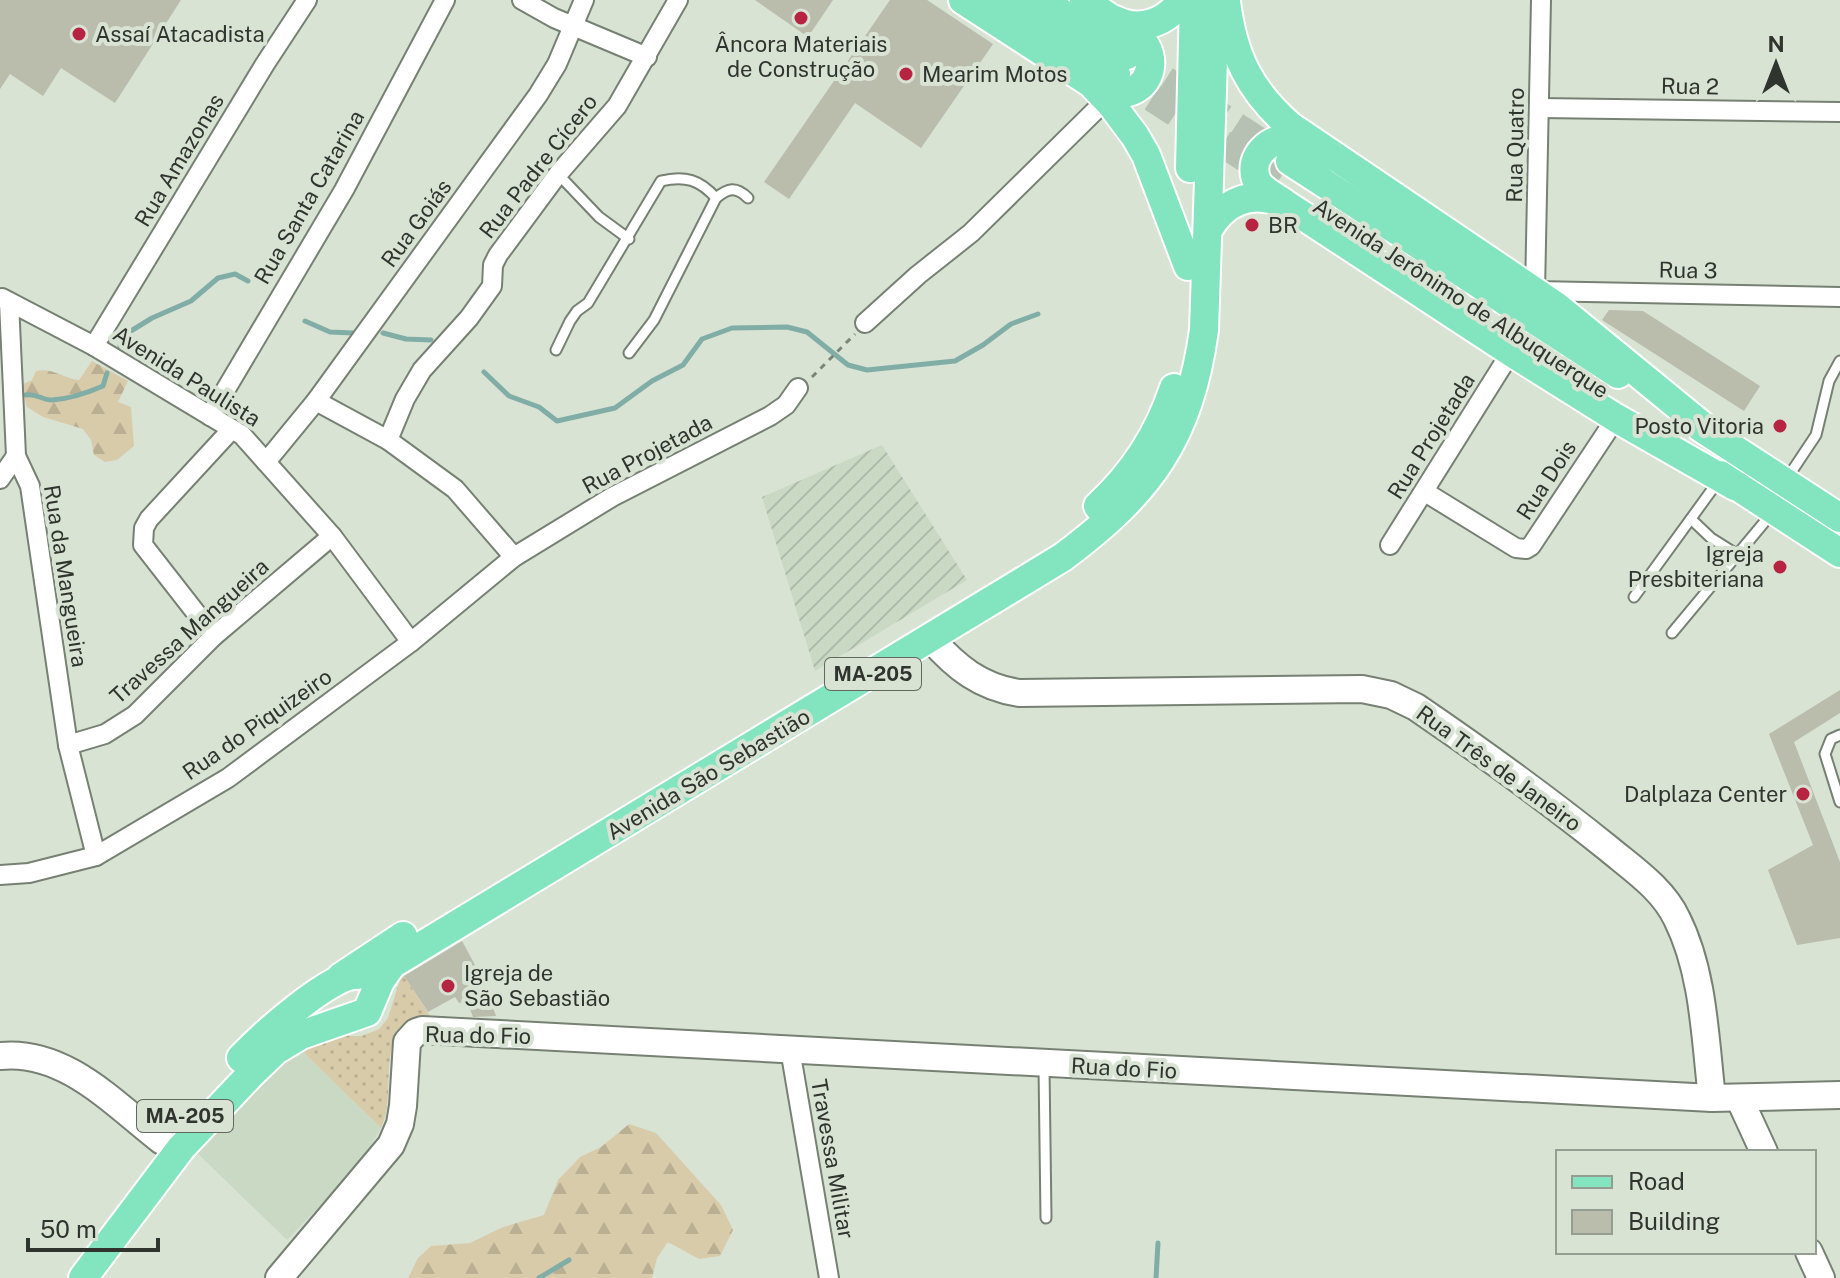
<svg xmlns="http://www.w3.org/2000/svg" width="1840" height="1278" font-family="'Public Sans',sans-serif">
	<defs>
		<pattern id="industrial-furrows" width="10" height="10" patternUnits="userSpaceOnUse" patternTransform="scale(2)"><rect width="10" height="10" fill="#cad9c4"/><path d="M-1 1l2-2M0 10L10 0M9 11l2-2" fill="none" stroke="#aebba9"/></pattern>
		<pattern id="green-dots" width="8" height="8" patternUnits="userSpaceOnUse" patternTransform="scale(2)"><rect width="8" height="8" fill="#d8cbaa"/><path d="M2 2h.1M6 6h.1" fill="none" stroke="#baaf93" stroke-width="1.8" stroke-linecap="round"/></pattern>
		<pattern id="forest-firs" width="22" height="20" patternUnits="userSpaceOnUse" patternTransform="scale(2)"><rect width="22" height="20" fill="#d8cbaa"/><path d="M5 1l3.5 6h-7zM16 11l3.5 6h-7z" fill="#baaf93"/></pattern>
	</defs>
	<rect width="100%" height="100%" fill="#d8e3d4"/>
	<polygon fill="#cad9c4" points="299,1048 381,1128 359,1165 287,1240 194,1150"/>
	<polygon fill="url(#industrial-furrows)" points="882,445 967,580 815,671 762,497"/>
	<path fill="url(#green-dots)" d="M402,973L432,1019L408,1023C377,1046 397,1097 381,1128L299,1048L325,1036H362L379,1029L388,1018Z"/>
	<g fill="url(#forest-firs)">
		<path d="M92,361L128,381L118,402L131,407L134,446L117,460L105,462L94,455L91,440L83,429L43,417L27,407L21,385L32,380L36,371C52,367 63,378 79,380Z"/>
		<polygon points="629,1124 656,1133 721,1205 733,1230 720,1256 699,1259 668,1242 657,1258 652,1278 408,1278 418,1258 431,1246 470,1243 503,1227 544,1215 558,1180 580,1157 601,1147"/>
	</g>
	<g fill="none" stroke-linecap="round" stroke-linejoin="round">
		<g stroke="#81ada7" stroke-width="5">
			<polyline points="305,321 330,332 353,333"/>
			<polyline points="383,333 406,339 431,340"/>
			<polyline points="120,346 126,334 152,318 191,301 218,278 235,274 248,281"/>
			<polyline points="484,372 509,396 539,407 557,421 615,408 652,381 683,365 702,339 732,328 787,327 807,332 848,365 867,370 955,361 983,345 1011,324 1038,314"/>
			<path d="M26,395C36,393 42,400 52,400C70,399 87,393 103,386L107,373"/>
			<polyline points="539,1278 569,1260"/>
			<polyline points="1156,1278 1158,1243"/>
		</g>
	</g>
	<g fill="#babcac">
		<polygon points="0,0 181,0 115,103 61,68 43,96 10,74 0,89"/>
		<polygon points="755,0 833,0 808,37"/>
		<polygon points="890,0 927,0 993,44 921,148 855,103 789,199 764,182"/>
		<polygon points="1609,310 1643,311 1760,386 1744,411 1602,320"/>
		<polygon points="1840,690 1840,713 1794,742 1840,862 1840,938 1797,945 1768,870 1813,845 1769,734"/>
		<polygon points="462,941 481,976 496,1016 473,1017 467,1001 459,1003 455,997 428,1012 404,976"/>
	</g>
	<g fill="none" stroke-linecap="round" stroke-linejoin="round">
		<g stroke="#b6c0b3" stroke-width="28" stroke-dasharray="28 14" stroke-linecap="butt">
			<polyline points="1130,57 1286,159"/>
			<polyline points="1117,75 1279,180"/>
		</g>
		<defs>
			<g id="lane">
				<polyline points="558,174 599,217 629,239"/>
				<path d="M716,198C728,188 736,186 748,198"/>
				<path d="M556,350L570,321L577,311L588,303L661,181C685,175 700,180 716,198L654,320L629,353"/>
				<polyline points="1786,480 1816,435 1829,381 1840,361"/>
				<polyline points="1691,519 1711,538 1738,555"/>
				<polyline points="1634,597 1719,480"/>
				<polyline points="1672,633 1772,513"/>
				<polyline points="1840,735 1831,739 1825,754 1840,802"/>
				<polyline points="1044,1067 1046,1218"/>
			</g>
			<g id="street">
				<polyline points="522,0 554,18 647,57"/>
				<polyline points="1541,0 1535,291 1840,297"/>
				<polyline points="1540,108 1840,112"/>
				<polyline points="2,298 94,346 242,435 332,536 411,642"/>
				<polyline points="9,302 16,456 30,486 68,745 96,856"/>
				<polyline points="865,323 918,275 971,233 1107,99"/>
				<polyline points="94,346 265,64 307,0"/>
				<polyline points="316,401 388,440 455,489 514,557"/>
				<polyline points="210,416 344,190 445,0"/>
				<polyline points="388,440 405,399 422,370 469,318 492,286 493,265 498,255 558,174 617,106 678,0"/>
				<polyline points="266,462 316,401 538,95 557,64 584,0"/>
				<polyline points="0,479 16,456"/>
				<polyline points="1425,492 1516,548 1526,549 1531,546 1616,418"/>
				<polyline points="1390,545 1511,352"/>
				<polyline points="214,636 143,545 144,528 149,519 232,429"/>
				<polyline points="68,745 105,734 135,715 214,636 332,536"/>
				<polyline points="0,875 29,873 96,856 228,778 411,642 514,557 612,497 770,416 786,405 798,388"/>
				<polyline points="790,1049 829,1278"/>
			</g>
			<g id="secondary">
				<path d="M931,639C956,667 980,687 1019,693L1362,689L1391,695L1416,707C1482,752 1547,799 1609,849C1633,869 1663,889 1677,919C1704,973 1705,1039 1712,1098"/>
				<path d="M0,1056C65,1049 114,1104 162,1141"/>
				<polyline points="1740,1100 1764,1152"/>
				<polyline points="1809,1252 1821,1278"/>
				<polyline points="279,1278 391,1145 400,1124 403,1106 407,1042 416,1032 422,1030 1712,1098 1840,1095"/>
			</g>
			<g id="primary">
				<polyline points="963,0 1091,83 1111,104 1135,136 1146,155 1188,266"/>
				<polyline points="1001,0 1116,74"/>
				<polyline points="1041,0 1127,55"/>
				<path d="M1084,0L1140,39C1159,57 1151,91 1122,93C1111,94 1100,88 1091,83"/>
				<path d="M1226,2C1233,56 1249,90 1290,126L1556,306L1716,437"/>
				<path d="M1115,20C1140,33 1167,22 1182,0"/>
				<path d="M1334,157C1321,151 1306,141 1292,139C1271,136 1248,156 1256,179C1260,190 1276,197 1285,204L1511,352L1616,418L1735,486"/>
				<polyline points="1290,161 1618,374"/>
				<polyline points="1190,168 1194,0"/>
				<path d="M1208,230C1223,203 1249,190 1280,202"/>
				<polyline points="1700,427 1840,518"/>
				<polyline points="1720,475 1840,553"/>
				<path d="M1098,506C1133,474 1159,433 1174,388"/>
				<polyline points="341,977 403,936"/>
				<path d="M241,1058C260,1038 332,972 358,975"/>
				<path d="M83,1278L181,1148L251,1074L276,1050L301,1035L367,1012L380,981L392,964L1063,557C1150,492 1189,439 1204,330L1215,0"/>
			</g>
		</defs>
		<use href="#lane" stroke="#768073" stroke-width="13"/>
		<use href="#street" stroke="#768073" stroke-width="22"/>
		<use href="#secondary" stroke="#768073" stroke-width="30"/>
		<use href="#primary" stroke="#fff" stroke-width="32"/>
		<polyline stroke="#7c8379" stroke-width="3" stroke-dasharray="6 6" stroke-linecap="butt" points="812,377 855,334"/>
		<use href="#lane" stroke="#fff" stroke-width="9"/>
		<use href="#street" stroke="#fff" stroke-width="18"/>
		<use href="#secondary" stroke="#fff" stroke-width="26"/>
		<use href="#primary" stroke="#82e5bf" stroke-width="28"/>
	</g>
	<g fill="#b62442" stroke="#d8e3d4" stroke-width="3">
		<circle cx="801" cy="18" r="8"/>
		<circle cx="79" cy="34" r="8"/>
		<circle cx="906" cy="74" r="8"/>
		<circle cx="1252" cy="225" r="8"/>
		<circle cx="1780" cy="426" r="8"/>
		<circle cx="1780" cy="567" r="8"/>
		<circle cx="1803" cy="794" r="8"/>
		<circle cx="448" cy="986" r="8"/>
	</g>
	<g text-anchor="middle" stroke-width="8" stroke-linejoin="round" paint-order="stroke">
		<g fill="#d8e3d4" stroke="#626860" stroke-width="2">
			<rect x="825" y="658" width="96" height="32" rx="6"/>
			<rect x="137" y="1100" width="96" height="32" rx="6"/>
		</g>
		<g font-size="20" font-weight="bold" fill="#30342e">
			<text x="873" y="681">MA-205</text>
			<text x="185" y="1123">MA-205</text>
		</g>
		<g font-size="22" fill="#30342e" stroke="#d8e3d4" text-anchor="start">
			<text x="95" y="42">Assaí Atacadista</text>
			<text x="801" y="52" text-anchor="middle">Âncora Materiais<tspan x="801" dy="25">de Construção</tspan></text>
			<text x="922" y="82">Mearim Motos</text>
			<text x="1268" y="233">BR</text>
			<text x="1764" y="434" text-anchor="end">Posto Vitoria</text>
			<text x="1764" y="562" text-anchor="end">Igreja<tspan x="1764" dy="25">Presbiteriana</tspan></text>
			<text x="1787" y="802" text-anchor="end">Dalplaza Center</text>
			<text x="464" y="981">Igreja de<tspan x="464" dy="25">São Sebastião</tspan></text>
		</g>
		<g font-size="22" fill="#30342e" stroke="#d8e3d4">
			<text transform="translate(1690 86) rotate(1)" y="8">Rua 2</text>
			<text transform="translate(1515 145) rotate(-89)" y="8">Rua Quatro</text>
			<text transform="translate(179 160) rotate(-59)" y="8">Rua Amazonas</text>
			<text transform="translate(538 166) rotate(-52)" y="8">Rua Padre Cícero</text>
			<text transform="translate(309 197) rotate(-60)" y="8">Rua Santa Catarina</text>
			<text transform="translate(416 223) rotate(-54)" y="8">Rua Goiás</text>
			<text transform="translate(1688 270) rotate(1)" y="8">Rua 3</text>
			<text transform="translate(1461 298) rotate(33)" y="8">Avenida Jerônimo de Albuquerque</text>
			<text transform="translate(187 376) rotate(32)" y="8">Avenida Paulista</text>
			<text transform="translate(1431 436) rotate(-58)" y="8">Rua Projetada</text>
			<text transform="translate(647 454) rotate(-28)" y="8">Rua Projetada</text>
			<text transform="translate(1546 480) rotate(-57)" y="8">Rua Dois</text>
			<text transform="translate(66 576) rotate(81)" y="8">Rua da Mangueira</text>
			<text transform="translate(189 631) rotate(-42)" y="8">Travessa Mangueira</text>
			<text transform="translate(257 724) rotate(-35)" y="8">Rua do Piquizeiro</text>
			<text transform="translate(1499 768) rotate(36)" y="8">Rua Três de Janeiro</text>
			<text transform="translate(708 774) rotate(-31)" y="8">Avenida São Sebastião</text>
			<text transform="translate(478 1035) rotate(1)" y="8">Rua do Fio</text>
			<text transform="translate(1124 1068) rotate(3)" y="8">Rua do Fio</text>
			<text transform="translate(833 1159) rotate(80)" y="8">Travessa Militar</text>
		</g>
	</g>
	<rect x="1556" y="1150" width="260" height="104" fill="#d8e3d4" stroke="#959d92" stroke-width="2"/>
	<rect x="1572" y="1176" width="40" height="12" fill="#82e5bf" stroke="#959d92" stroke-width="2"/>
	<text x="1628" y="1190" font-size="24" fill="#30342e">Road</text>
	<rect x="1572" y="1210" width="40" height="24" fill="#babcac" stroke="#959d92" stroke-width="2"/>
	<text x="1628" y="1230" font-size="24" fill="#30342e">Building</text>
	<g transform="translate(1776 64)" stroke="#d8e3d4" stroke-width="6" paint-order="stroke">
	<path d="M0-6L14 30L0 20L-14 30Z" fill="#30342e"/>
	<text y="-12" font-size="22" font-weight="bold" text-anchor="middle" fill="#30342e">N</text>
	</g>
	<path d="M28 1238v12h130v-12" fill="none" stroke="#30342e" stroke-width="4"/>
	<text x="40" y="1238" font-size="24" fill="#30342e" stroke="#d8e3d4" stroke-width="6" paint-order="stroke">50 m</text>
</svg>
